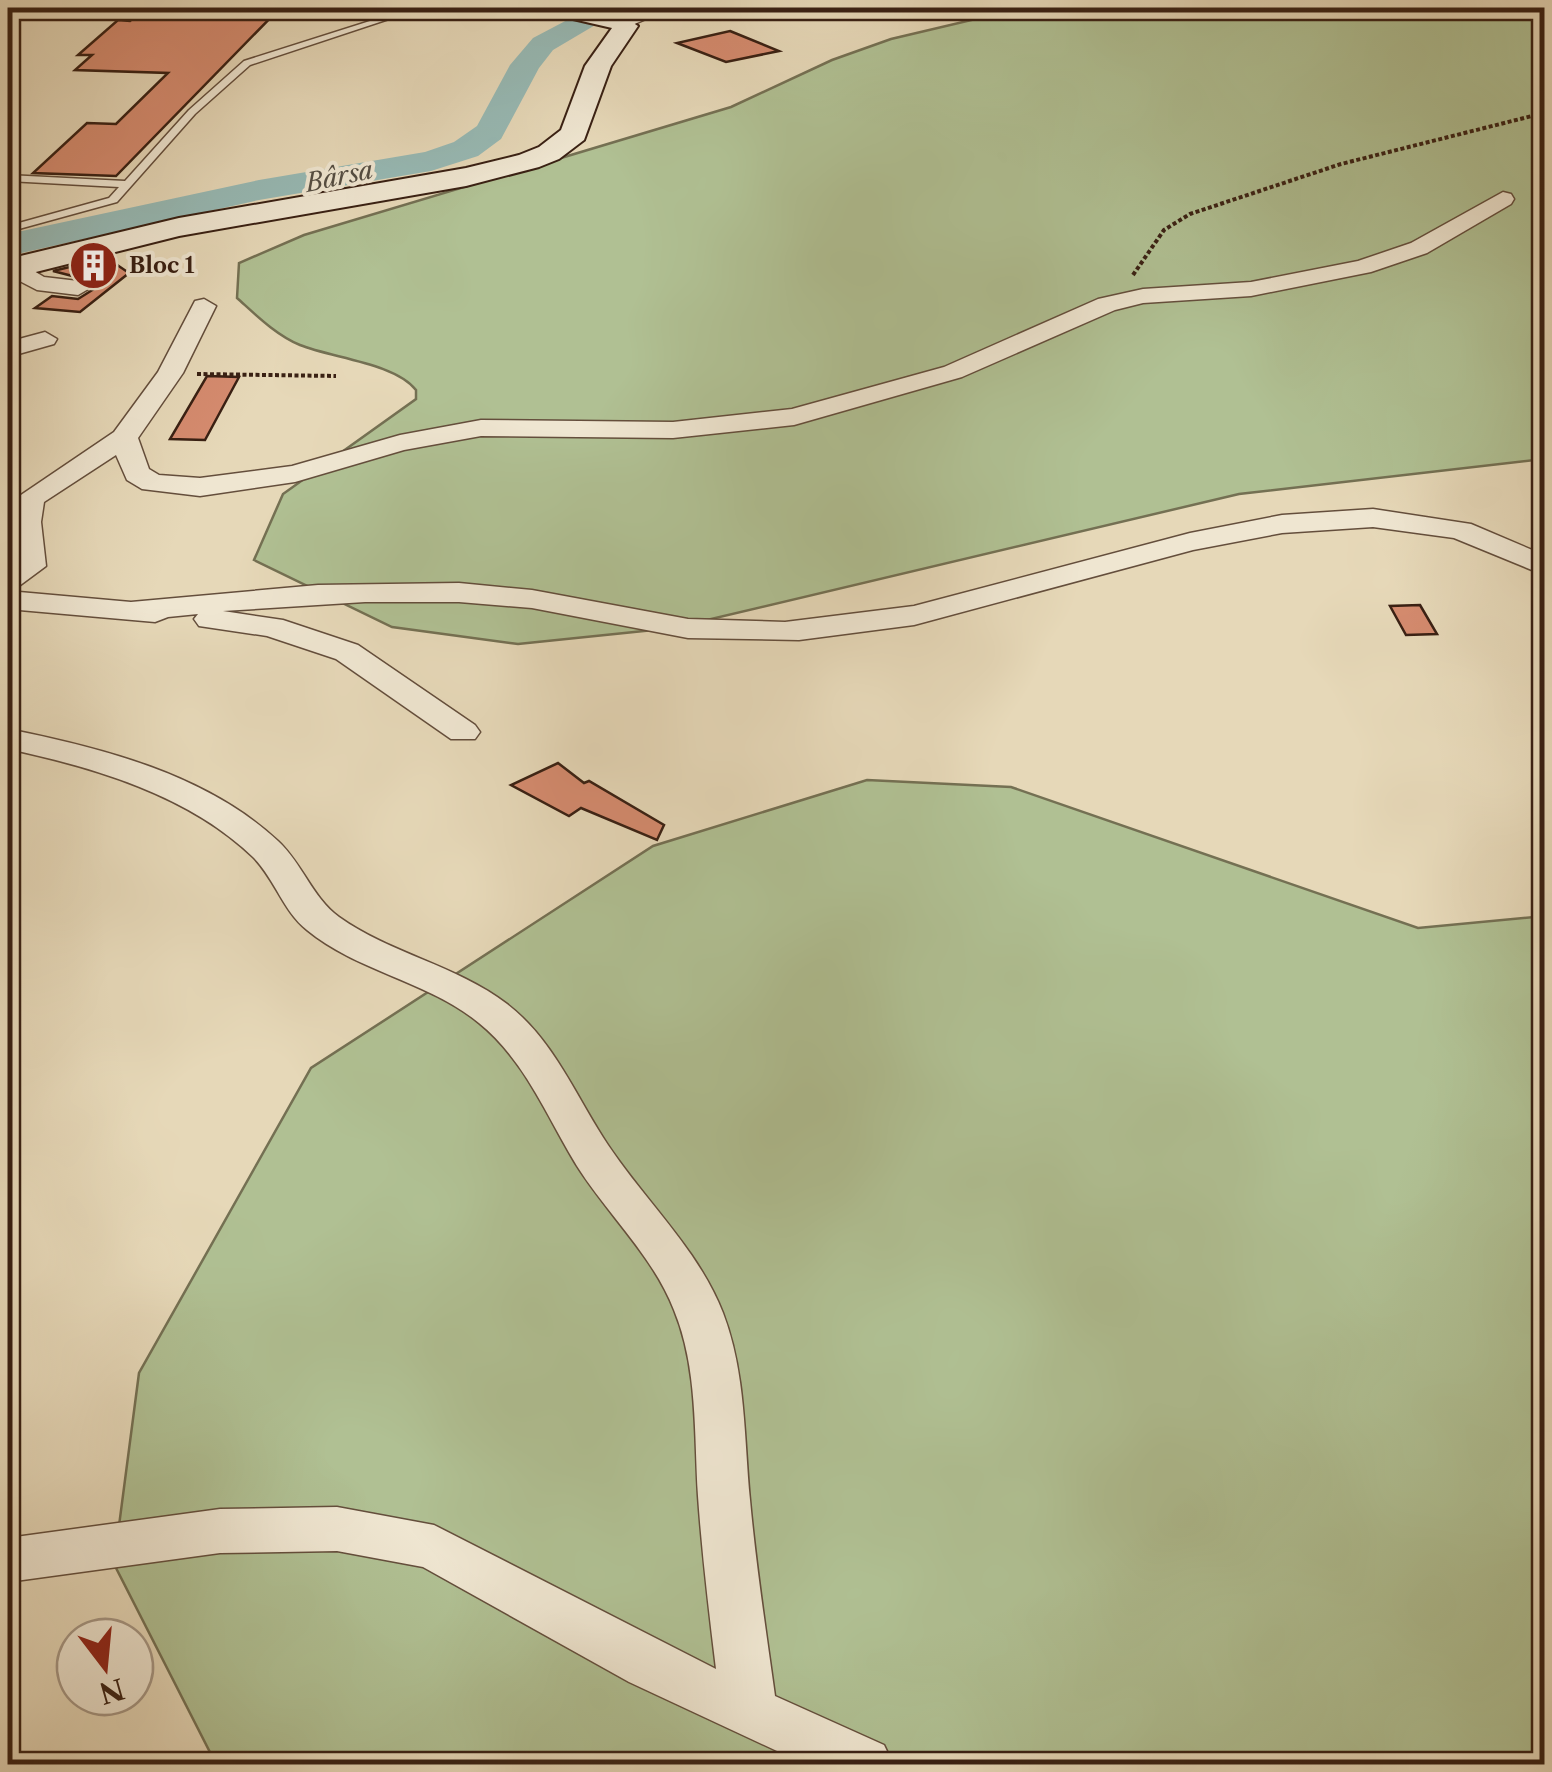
<svg xmlns="http://www.w3.org/2000/svg" width="1552" height="1772" font-family="'Libre Caslon Text',serif">
	<rect width="100%" height="100%" fill="#e6d8b8"/>
	<filter id="stains"><feTurbulence type="fractalNoise" baseFrequency=".002" numOctaves="4"/><feColorMatrix values="0 0 0 0 .2 0 0 0 0 .09 0 0 0 0 .02 0 0 0 .5 -.17"/></filter>
	<radialGradient id="worn" r=".72"><stop offset=".6" stop-color="#630" stop-opacity="0"/><stop offset="1" stop-color="#630" stop-opacity=".3"/></radialGradient>
	<g fill="#b0c093" stroke="#747053" stroke-width="2.5">
		<path d="M1022,8H1544V459L1239,494L673,628L518,644L392,627L254,560L283,494L416,399V390C395,363 332,358 300,345C276,335 256,315 237,298L239,263L304,235L731,107L832,60L891,39Z"/>
		<polygon points="867,780 1011,787 1418,928 1544,916 1544,1764 216,1764 114,1564 139,1373 311,1068 653,846"/>
	</g>
	<g fill="none" stroke-linecap="round" stroke-linejoin="round">
		<polygon fill="#97b9b4" fill-rule="evenodd" points="590,8 624,8 553,50 539,68 501,139 478,156 431,171 259,200 8,256 8,234 259,180 425,152 454,142 477,126 510,65 533,38"/>
	</g>
	<g fill="#d58b6f" stroke="#392013" stroke-width="2.5">
		<polygon points="145,8 280,8 116,176 33,173 87,123 116,124 168,73 75,70 92,55 78,55 118,20 130,21"/>
		<polygon points="730,31 779,51 726,62 677,43"/>
		<polygon points="107,258 129,273 80,312 35,308 52,296 78,299 94,289 80,278 53,271"/>
		<polygon points="207,376 239,377 205,440 170,439"/>
		<polygon points="1420,605 1437,634 1406,635 1390,606"/>
		<polygon points="558,763 584,783 589,781 664,825 657,840 581,808 569,816 511,785"/>
	</g>
	<g fill="none" stroke-linecap="round" stroke-linejoin="round">
		<defs>
			<polygon id="lane" points="411,8 422,8 250,65 195,114 117,202 8,232 8,226 109,198 119,187 8,181 8,175 125,181 189,110 244,61"/>
			<g id="street">
				<polygon points="647,8 671,8 630,26 618,26 615,22"/>
				<polygon points="1503,192 1511,194 1514,199 1511,204 1427,253 1371,272 1251,296 1143,303 1115,310 962,377 794,425 673,438 481,436 404,450 295,482 200,496 142,489 127,480 116,455 44,502 41,522 46,566 19,586 8,589 8,567 16,562 12,513 18,497 114,432 158,372 195,301 204,299 216,306 183,373 138,438 149,469 159,475 200,478 292,466 400,435 481,420 673,422 792,409 944,367 1098,299 1143,289 1251,282 1358,261 1411,243"/>
				<polygon points="14,259 44,277 78,281 90,288 78,295 37,290 8,275 8,261"/>
				<polygon points="45,332 57,339 54,344 8,357 8,342"/>
				<polygon points="1373,509 1471,524 1544,555 1544,575 1454,538 1373,527 1282,533 1193,550 914,625 799,640 688,638 532,608 459,602 365,602 223,611 283,620 358,645 475,725 480,732 475,739 451,739 336,659 267,636 199,626 194,619 198,614 168,617 155,622 8,609 8,591 131,602 318,585 459,583 532,590 688,619 785,622 914,606 1190,533 1282,515"/>
				<path d="M8,729C102,748 206,774 278,841C302,863 312,897 339,917C391,954 456,965 507,1004C554,1040 576,1097 608,1145C646,1202 698,1249 723,1313C746,1373 744,1438 750,1500C756,1566 766,1631 775,1696L884,1745L893,1764H805L629,1682L423,1567L337,1551L220,1553L8,1582V1538L220,1509L337,1507L434,1525L716,1669C709,1612 702,1554 698,1496C694,1434 698,1368 674,1310C653,1256 608,1215 577,1166C547,1117 525,1060 479,1023C428,981 358,972 307,930C283,911 275,879 253,857C189,795 93,767 8,749Z"/>
			</g>
			<polygon id="secondary" points="544,8 616,12 638,26 611,66 584,140 559,159 539,167 466,186 179,236 8,279 8,259 179,218 466,168 519,155 539,147 561,130 585,66 612,28 547,13"/>
		</defs>
		<use href="#lane" stroke="#644e3c" stroke-width="3"/>
		<use href="#street" stroke="#644e3c" stroke-width="3"/>
		<use href="#secondary" stroke="#392013" stroke-width="4"/>
		<g stroke="#392013" stroke-width="4" stroke-dasharray="4 2.5" stroke-linecap="butt">
			<polyline points="1133,275 1164,230 1190,214 1341,164 1544,113"/>
			<polyline points="197,374 336,376"/>
		</g>
		<use href="#lane" fill="#efe6d1" fill-rule="evenodd"/>
		<use href="#street" fill="#efe6d1" fill-rule="evenodd"/>
		<use href="#secondary" fill="#efe6d1" fill-rule="evenodd"/>
		<defs>
			<polyline id="rail" points="8,12 16,8"/>
		</defs>
		<use href="#rail" stroke="#392013" stroke-width="6"/>
		<use href="#rail" stroke="#efe6d1" stroke-width="4" stroke-dasharray="11" stroke-linecap="butt"/>
	</g>
	<defs>
		<symbol id="building-disc" viewBox="-11 -11 22 22"><circle r="9.5" fill="#8f2418" stroke="#efe6d1"/><path d="M-4-6H4V6H1V3H-1V6H-4ZM-2.5-4.3h1.7v1.8h-1.7ZM.8-4.3h1.7v1.8H.8ZM-2.5-1h1.7V.8h-1.7ZM.8-1h1.7V.8H.8Z" fill="#fff"/></symbol>
	</defs>
	<g fill-rule="evenodd">
		<use href="#building-disc" x="66" y="238" width="55" height="55"/>
	</g>
	<g text-anchor="middle" stroke-width="8" stroke-linejoin="round" paint-order="stroke">
		<g font-size="22" font-weight="bold" fill="#392013" stroke="#efe6d1" text-anchor="start">
			<text x="129" y="273">Bloc 1</text>
		</g>
		<g font-size="25" font-style="italic" fill="#554e43" stroke="#efe6d1">
			<text transform="translate(339 176) rotate(-12)" y="9">Bârsa</text>
		</g>
	</g>
	<rect width="1552" height="1772" fill="none" stroke="#e6d8b8" stroke-width="40"/>
	<rect x="10" y="10" width="1532" height="1752" fill="none" stroke="#392013" stroke-width="5"/>
	<rect x="20" y="20" width="1512" height="1732" fill="none" stroke="#392013" stroke-width="2.5"/>
	<g transform="translate(105 1667) rotate(164)"><circle r="48" fill="#efe6d1" stroke="#a69785" stroke-width="2.5"/>
	<path d="M0-8L18 38L0 25L-18 38Z" fill="#8f2418"/>
	<text y="-15" font-size="28" font-weight="bold" text-anchor="middle" fill="#392013">N</text>
	</g>
	<rect width="100%" height="100%" filter="url(#stains)"/>
	<rect width="100%" height="100%" fill="url(#worn)"/>
</svg>
